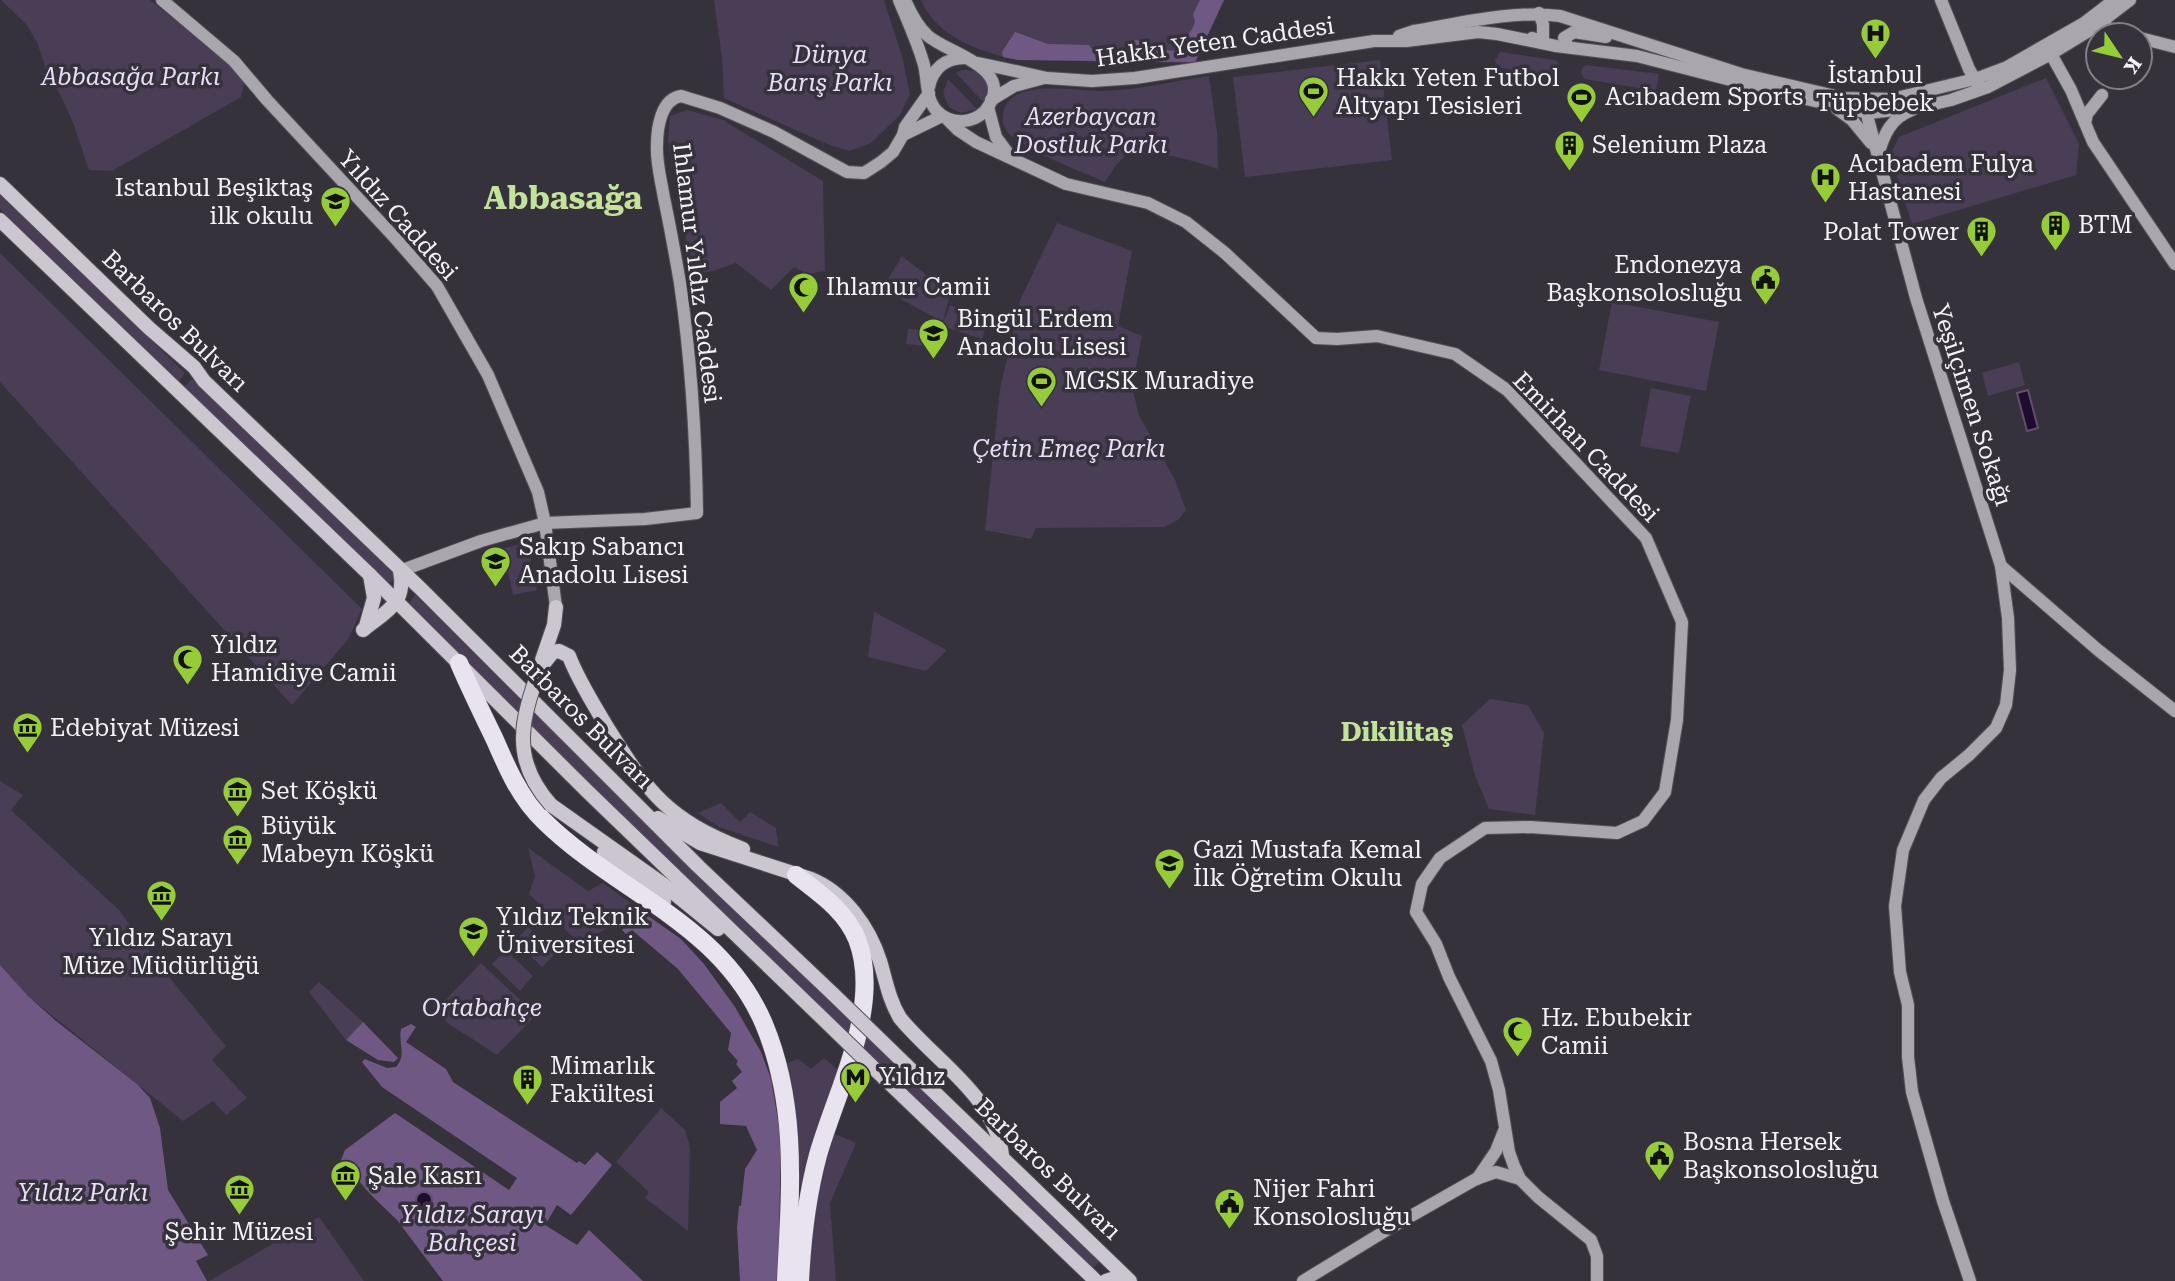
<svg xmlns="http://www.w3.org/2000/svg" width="2175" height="1281" font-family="'Roboto Serif',serif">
	<rect width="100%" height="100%" fill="#36323b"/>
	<g fill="#4a3d56">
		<polygon points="1,0 150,0 231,66 244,83 241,97 112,171 89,170 74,125 62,98 47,72 37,42 26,24"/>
		<polygon points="884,0 902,56 910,94 900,115 871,143 849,151 827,144 724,98 722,58 714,0"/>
		<path d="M921,0H1224L1196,62L1187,63L1018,60C981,52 937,38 921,0Z"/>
		<polygon points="1500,52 1555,60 1559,64 1557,74 1550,77 1497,67 1495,60"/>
		<polygon points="1380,60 1392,160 1245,177 1233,77"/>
		<polygon points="1586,65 1659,74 1656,91 1585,79 1581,73 1582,68"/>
		<path d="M962,70C976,69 981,74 988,85L986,101L981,100L956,73Z"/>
		<path d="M1209,76L1217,132L1218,169C1190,159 1159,151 1128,153L1116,165L1105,182C1080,171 1028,151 1009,134C1004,129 1002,122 1003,115C1007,76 1078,92 1103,91C1138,90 1174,81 1209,76Z"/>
		<polygon points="2046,78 2079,144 2076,175 1912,224 1890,155 1899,137"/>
		<polygon points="948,79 977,109 961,113 949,107 943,93"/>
		<polygon points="687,110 723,120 823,181 825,271 808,274 794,267 771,290 736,263 713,271 692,274 668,140 670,116"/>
		<polygon points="0,195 185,373 179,381 0,209"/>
		<polygon points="1057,223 1132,251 1118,326 1142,336 1132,387 1139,415 1175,480 1186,510 1178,520 1164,527 1036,528 1031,539 985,530 1000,389 1020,300"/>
		<polygon points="0,253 362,609 349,638 292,705 0,382"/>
		<polygon points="902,256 950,294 943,322 882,289"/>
		<polygon points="1612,302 1719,322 1706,391 1599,370"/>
		<polygon points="950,305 989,318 982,339 942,326"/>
		<polygon points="908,329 940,331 939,347 906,344"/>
		<polygon points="2019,362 2025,385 1988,396 1982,373"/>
		<polygon points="192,379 398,577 388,584 184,387"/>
		<polygon points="1651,388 1691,396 1679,453 1640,446"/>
		<polygon points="527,543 537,590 513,595 503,548"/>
		<polygon points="415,595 639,817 1100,1261 1093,1268 712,904 409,604"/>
		<polygon points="874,612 945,649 946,651 926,671 868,657"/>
		<polygon points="1490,699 1528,705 1544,733 1535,815 1489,809 1475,775 1462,725"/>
		<polygon points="0,781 23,795 11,810 119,910 173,982 226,1046 212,1060 247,1098 226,1115 213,1101 183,1121 28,996 0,965"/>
		<polygon points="721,803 740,822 750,812 776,828 778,847 719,827 698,813"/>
		<polygon points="528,848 588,891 603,883 636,907 625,918 580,944 529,894 535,876"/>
		<polygon points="528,927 556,953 542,967 515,941"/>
		<polygon points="506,950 533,976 520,991 492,964"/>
		<polygon points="481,963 536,1015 497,1055 449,1024 435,1011"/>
		<polygon points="319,982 363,1022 346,1040 309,992"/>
		<polygon points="824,1058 839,1071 801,1187 796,1185 784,1064 798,1059 811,1069"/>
		<polygon points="661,1108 685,1130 690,1147 688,1231 645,1198 649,1192 616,1162"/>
		<polygon points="833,1133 856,1143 830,1203 836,1281 807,1281 816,1188"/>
		<polygon points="319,1217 364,1281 209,1281"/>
	</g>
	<g fill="#6f5984">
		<polygon points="1200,0 1224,0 1195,62 1018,60 1003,57 1002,52 1015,32 1048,44 1089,45 1091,48 1125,53 1135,40 1159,44 1165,50 1176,51 1192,29 1195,22 1193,14"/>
		<polygon points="641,911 681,939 704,964 735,1007 761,1052 771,1079 781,1138 778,1281 740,1281 737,1228 739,1206 741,1206 745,1169 757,1150 746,1126 720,1124 720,1102 737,1088 732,1081 742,1072 736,1064 738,1061 728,1050 731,1033 678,969 632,930 627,935 622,930"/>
		<polygon points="0,965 28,996 56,1021 137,1084 150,1098 160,1128 168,1190 208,1255 196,1261 207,1281 0,1281"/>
		<polygon points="363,1022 398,1058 394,1062 378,1060 346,1040"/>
		<path d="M411,1024L416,1027L406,1042L446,1069L453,1082L577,1163L579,1161L585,1165L597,1152L612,1165L571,1215L557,1205L545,1225L577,1245L589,1230L643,1281H443L397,1220L370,1194L341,1160L345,1150L395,1113L509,1190L517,1178L382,1087L362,1062L365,1059L387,1068L396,1067C407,1054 398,1044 401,1029Z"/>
	</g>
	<g fill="#200b30" stroke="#60506c" stroke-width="2">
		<polygon points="2028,390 2038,428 2027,431 2017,393"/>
		<circle cx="424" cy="1200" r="8"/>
	</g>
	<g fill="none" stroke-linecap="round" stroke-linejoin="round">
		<defs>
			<g id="secondary">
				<polyline points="162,0 234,61 267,100 396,239 437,286 488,375 538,492 545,523 556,607"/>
				<path d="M899,0C908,22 918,43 924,65C927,77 926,91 931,102C941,125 974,128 988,107C1014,67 949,54 928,36C917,26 911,14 905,0"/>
				<polyline points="1941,0 1969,69 1977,83"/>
				<polyline points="2101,23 2110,29 2128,35"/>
				<path d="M1399,36L1414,31C1461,23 1512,10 1560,16L1741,74L1844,98L1892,99L1975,79L2007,67L2084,23L2114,0"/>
				<polyline points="1532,38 1539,40 1543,38 1543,24 1539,13"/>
				<polyline points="2140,38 2175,47"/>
				<polyline points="1568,47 1564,38 1574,32 1606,37"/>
				<polyline points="2051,54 2071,90 2093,142 2175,264"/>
				<polyline points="978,63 1047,78 1092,81 1135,78 1374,41 1406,41 1478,32 1497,34 1556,46 1637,56 1797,97 1868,113 1921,107 1951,100 1988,87 2051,54 2092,29 2130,0"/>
				<path d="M929,87C933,68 945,58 965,58"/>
				<polyline points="991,100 1014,86 1044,78"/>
				<polyline points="988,107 996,137 1010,156"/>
				<polyline points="1837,109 1852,120 1871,143"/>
				<polyline points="1868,113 1868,119 1916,298 2001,566 2008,618 2010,670 2006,705 1996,728 1969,755 1941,778 1924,800 1903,850 1895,906 1900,972 1908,1005 1908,1057 1912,1092 1943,1201 1970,1281"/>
				<polyline points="947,119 958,130 976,142 1066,184 1148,203 1186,222 1225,253 1316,338 1337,339 1377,336 1455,354 1507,390 1646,538 1682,622 1677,720 1665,792 1643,821 1617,833 1530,827 1485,828 1440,858 1422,884 1416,912 1436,944 1449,977 1491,1061 1499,1090 1509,1152 1514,1166 1520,1179 1538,1197 1591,1240 1597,1256 1597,1281"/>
				<polyline points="2085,123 2087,114 2102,95"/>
				<polyline points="903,135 942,116"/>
				<path d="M1878,155C1884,134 1891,118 1912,110"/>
				<polyline points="2001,566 2098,650 2175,711"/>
				<path d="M400,571L481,541L545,523L645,519L697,513C696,436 691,359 680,283C675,254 670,226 664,198C661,180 656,163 657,145C657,128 661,99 681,96L720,108L774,132L847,172L864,173L881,162L893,152L903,135L905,127L929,93"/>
				<polyline points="1477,1179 1496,1151 1504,1131"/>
				<polyline points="1303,1281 1390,1228 1476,1179 1496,1172 1520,1179"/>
			</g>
			<g id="primary">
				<polyline points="0,184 149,328 194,367 204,381 421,589 699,867 833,994"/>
				<polyline points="0,220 369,574 587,791 818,1014"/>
				<polyline points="366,626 374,598 370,575"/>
				<path d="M363,630C385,612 407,604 400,571"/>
				<polyline points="542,660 554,625 556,607"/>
				<path d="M540,668L553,652L559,651L569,656C578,680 594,705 607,727C649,794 667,819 743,849"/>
				<polyline points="551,805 664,885 718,929"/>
				<path d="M658,818L700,843L811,879C845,893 869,927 880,961C886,981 889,1000 900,1018C935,1061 995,1096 1002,1155"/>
				<polyline points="604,852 664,902"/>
				<polyline points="900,1059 1130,1281"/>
				<polyline points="884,1078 1096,1281"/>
				<polyline points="1106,1281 1112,1279 1116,1281"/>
			</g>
			<g id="highway">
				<path d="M459,663C470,689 483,715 495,740C508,770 520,798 544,821C616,892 721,923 764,1024C799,1108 790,1193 786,1281"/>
				<path d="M796,875C820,894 845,910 857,939C883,1006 836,1091 818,1155C807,1196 802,1239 800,1281"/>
			</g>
		</defs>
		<use href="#secondary" stroke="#555159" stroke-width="14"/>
		<use href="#primary" stroke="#555159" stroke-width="16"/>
		<use href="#highway" stroke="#555159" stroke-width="19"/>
		<use href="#secondary" stroke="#aaa6ad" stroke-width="12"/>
		<use href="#primary" stroke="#cbc6cf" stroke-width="14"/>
		<use href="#highway" stroke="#e8e3ee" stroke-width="18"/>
		<defs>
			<g id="primary-bridge">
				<path d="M540,668C521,720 510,759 551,805"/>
				<polyline points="833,994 900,1059"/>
				<polyline points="818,1014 884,1078"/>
			</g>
		</defs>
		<use href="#primary-bridge" stroke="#555159" stroke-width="16" stroke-linecap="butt"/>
		<use href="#primary-bridge" stroke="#cbc6cf" stroke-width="14"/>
	</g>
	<defs>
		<symbol id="hospital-pin" viewBox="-11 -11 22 30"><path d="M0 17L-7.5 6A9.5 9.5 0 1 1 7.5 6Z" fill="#97cc39" stroke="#36323b"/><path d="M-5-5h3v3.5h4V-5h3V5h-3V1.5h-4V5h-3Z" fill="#111"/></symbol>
		<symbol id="stadium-pin" viewBox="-11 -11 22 30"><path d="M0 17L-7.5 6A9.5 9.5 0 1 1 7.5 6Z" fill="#97cc39" stroke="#36323b"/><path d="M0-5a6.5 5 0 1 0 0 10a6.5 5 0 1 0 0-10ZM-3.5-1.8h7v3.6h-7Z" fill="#111"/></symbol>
		<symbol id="building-pin" viewBox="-11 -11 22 30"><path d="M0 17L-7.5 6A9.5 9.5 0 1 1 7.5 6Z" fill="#97cc39" stroke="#36323b"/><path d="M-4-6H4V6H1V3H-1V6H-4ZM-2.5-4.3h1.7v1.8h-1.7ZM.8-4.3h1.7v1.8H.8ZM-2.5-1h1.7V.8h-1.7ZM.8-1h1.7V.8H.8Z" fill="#111"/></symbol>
		<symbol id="school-pin" viewBox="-11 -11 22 30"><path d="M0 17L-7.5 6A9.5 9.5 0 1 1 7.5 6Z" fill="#97cc39" stroke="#36323b"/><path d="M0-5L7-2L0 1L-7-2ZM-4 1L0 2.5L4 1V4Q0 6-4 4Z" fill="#111"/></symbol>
		<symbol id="civic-pin" viewBox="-11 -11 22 30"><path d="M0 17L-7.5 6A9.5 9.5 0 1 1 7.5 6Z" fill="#97cc39" stroke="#36323b"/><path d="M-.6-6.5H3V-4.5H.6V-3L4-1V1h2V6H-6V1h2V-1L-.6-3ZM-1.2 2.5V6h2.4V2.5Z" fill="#111"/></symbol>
		<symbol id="mosque-pin" viewBox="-11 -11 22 30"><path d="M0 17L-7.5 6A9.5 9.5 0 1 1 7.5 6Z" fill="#97cc39" stroke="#36323b"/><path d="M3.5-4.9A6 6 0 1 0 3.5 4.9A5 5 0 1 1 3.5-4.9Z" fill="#111"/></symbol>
		<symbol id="museum-pin" viewBox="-11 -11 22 30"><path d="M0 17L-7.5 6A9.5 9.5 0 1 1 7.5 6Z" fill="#97cc39" stroke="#36323b"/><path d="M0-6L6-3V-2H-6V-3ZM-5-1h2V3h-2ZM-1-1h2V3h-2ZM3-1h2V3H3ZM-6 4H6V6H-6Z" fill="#111"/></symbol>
		<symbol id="university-pin" viewBox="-11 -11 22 30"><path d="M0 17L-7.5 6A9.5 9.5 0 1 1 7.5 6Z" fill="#97cc39" stroke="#36323b"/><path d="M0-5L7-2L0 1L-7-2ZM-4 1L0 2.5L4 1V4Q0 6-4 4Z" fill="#111"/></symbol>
		<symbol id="metro-pin" viewBox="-11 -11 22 30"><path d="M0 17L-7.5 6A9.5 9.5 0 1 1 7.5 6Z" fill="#97cc39" stroke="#36323b"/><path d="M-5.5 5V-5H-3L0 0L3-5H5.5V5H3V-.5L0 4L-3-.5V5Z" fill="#111"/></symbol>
	</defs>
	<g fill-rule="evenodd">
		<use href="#hospital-pin" x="1858" y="16" width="35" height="47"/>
		<use href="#stadium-pin" x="1296" y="74" width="35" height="47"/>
		<use href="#stadium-pin" x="1564" y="80" width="35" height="47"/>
		<use href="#building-pin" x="1552" y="128" width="35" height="47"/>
		<use href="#hospital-pin" x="1808" y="160" width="35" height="47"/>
		<use href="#school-pin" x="318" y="184" width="35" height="47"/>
		<use href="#building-pin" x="2038" y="208" width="35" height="47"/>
		<use href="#building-pin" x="1964" y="214" width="35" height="47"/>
		<use href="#civic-pin" x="1748" y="262" width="35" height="47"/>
		<use href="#mosque-pin" x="786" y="270" width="35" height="47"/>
		<use href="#school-pin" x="916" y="316" width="35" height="47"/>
		<use href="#stadium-pin" x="1024" y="364" width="35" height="47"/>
		<use href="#school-pin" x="478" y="544" width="35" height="47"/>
		<use href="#mosque-pin" x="170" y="642" width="35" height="47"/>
		<use href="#museum-pin" x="10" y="710" width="35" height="47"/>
		<use href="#museum-pin" x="220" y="774" width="35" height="47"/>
		<use href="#museum-pin" x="220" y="822" width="35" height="47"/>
		<use href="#school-pin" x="1152" y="846" width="35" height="47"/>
		<use href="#museum-pin" x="144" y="878" width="35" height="47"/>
		<use href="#university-pin" x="456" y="914" width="35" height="47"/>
		<use href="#mosque-pin" x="1500" y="1014" width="35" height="47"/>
		<use href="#metro-pin" x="838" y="1060" width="35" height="47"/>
		<use href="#building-pin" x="510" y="1062" width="35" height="47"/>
		<use href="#civic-pin" x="1642" y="1138" width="35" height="47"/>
		<use href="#museum-pin" x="328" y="1158" width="35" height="47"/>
		<use href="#museum-pin" x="222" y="1172" width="35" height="47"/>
		<use href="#civic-pin" x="1212" y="1186" width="35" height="47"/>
	</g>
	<g text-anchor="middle" stroke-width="7" stroke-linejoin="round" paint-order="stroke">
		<g font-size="24" fill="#f5f2f8" stroke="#36323b">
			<text transform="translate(1215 42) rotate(-8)" y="8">Hakkı Yeten Caddesi</text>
			<text transform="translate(398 215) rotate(48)" y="8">Yıldız Caddesi</text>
			<text transform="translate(697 273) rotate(83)" y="8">Ihlamur Yıldız Caddesi</text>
			<text transform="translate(175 321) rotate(44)" y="8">Barbaros Bulvarı</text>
			<text transform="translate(1972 405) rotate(72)" y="8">Yeşilçimen Sokağı</text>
			<text transform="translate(1586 447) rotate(46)" y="8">Emirhan Caddesi</text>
			<text transform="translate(581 717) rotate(45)" y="8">Barbaros Bulvarı</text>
			<text transform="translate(1048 1169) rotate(44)" y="8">Barbaros Bulvarı</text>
		</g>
		<g font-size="24" font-style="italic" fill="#ebddf9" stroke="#36323b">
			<text x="830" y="63">Dünya<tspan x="830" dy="28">Barış Parkı</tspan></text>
			<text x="131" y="85">Abbasağa Parkı</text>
			<text x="1091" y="125">Azerbaycan<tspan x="1091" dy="28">Dostluk Parkı</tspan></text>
			<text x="1069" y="457">Çetin Emeç Parkı</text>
			<text x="482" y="1016">Ortabahçe</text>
			<text x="83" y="1201">Yıldız Parkı</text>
			<text x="472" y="1223">Yıldız Sarayı<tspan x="472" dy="28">Bahçesi</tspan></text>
		</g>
		<g font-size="24" fill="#f5f2f8" stroke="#36323b" text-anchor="start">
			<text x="1875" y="83" text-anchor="middle">İstanbul<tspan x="1875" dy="28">Tüpbebek</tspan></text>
			<text x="1336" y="86">Hakkı Yeten Futbol<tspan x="1336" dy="28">Altyapı Tesisleri</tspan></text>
			<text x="1605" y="105">Acıbadem Sports</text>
			<text x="1592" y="153">Selenium Plaza</text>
			<text x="1848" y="172">Acıbadem Fulya<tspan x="1848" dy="28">Hastanesi</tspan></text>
			<text x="313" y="196" text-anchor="end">Istanbul Beşiktaş<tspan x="313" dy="28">ilk okulu</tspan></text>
			<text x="2078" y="233">BTM</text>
			<text x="1959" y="240" text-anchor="end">Polat Tower</text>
			<text x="1742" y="273" text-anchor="end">Endonezya<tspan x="1742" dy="28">Başkonsolosluğu</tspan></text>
			<text x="826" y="295">Ihlamur Camii</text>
			<text x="957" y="327">Bingül Erdem<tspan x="957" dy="28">Anadolu Lisesi</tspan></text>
			<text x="1064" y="389">MGSK Muradiye</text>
			<text x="519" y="555">Sakıp Sabancı<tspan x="519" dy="28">Anadolu Lisesi</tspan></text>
			<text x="211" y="653">Yıldız<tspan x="211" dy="28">Hamidiye Camii</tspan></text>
			<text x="50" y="736">Edebiyat Müzesi</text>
			<text x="261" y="799">Set Köşkü</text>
			<text x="261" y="834">Büyük<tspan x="261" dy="28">Mabeyn Köşkü</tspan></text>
			<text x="1193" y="858">Gazi Mustafa Kemal<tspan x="1193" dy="28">İlk Öğretim Okulu</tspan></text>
			<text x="496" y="925">Yıldız Teknik<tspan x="496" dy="28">Üniversitesi</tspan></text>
			<text x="161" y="946" text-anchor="middle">Yıldız Sarayı<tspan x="161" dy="28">Müze Müdürlüğü</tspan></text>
			<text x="1541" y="1026">Hz. Ebubekir<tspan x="1541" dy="28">Camii</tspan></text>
			<text x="550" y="1074">Mimarlık<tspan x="550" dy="28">Fakültesi</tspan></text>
			<text x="879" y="1085">Yıldız</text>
			<text x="1683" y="1150">Bosna Hersek<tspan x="1683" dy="28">Başkonsolosluğu</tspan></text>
			<text x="368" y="1184">Şale Kasrı</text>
			<text x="1253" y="1197">Nijer Fahri<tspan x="1253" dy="28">Konsolosluğu</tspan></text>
			<text x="239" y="1240" text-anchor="middle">Şehir Müzesi</text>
		</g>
		<g font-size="26" font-weight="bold" fill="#c3e39b" stroke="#36323b">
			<text x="1397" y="741">Dikilitaş</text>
		</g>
		<g font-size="32" font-weight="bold" fill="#c3e39b" stroke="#36323b">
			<text x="563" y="209">Abbasağa</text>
		</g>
	</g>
	<g transform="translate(2119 56) rotate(125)"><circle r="33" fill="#36323b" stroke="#827f87" stroke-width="2"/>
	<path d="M0-5L12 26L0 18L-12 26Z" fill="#97cc39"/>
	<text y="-10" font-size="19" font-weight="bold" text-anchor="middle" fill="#f5f2f8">K</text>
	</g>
</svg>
